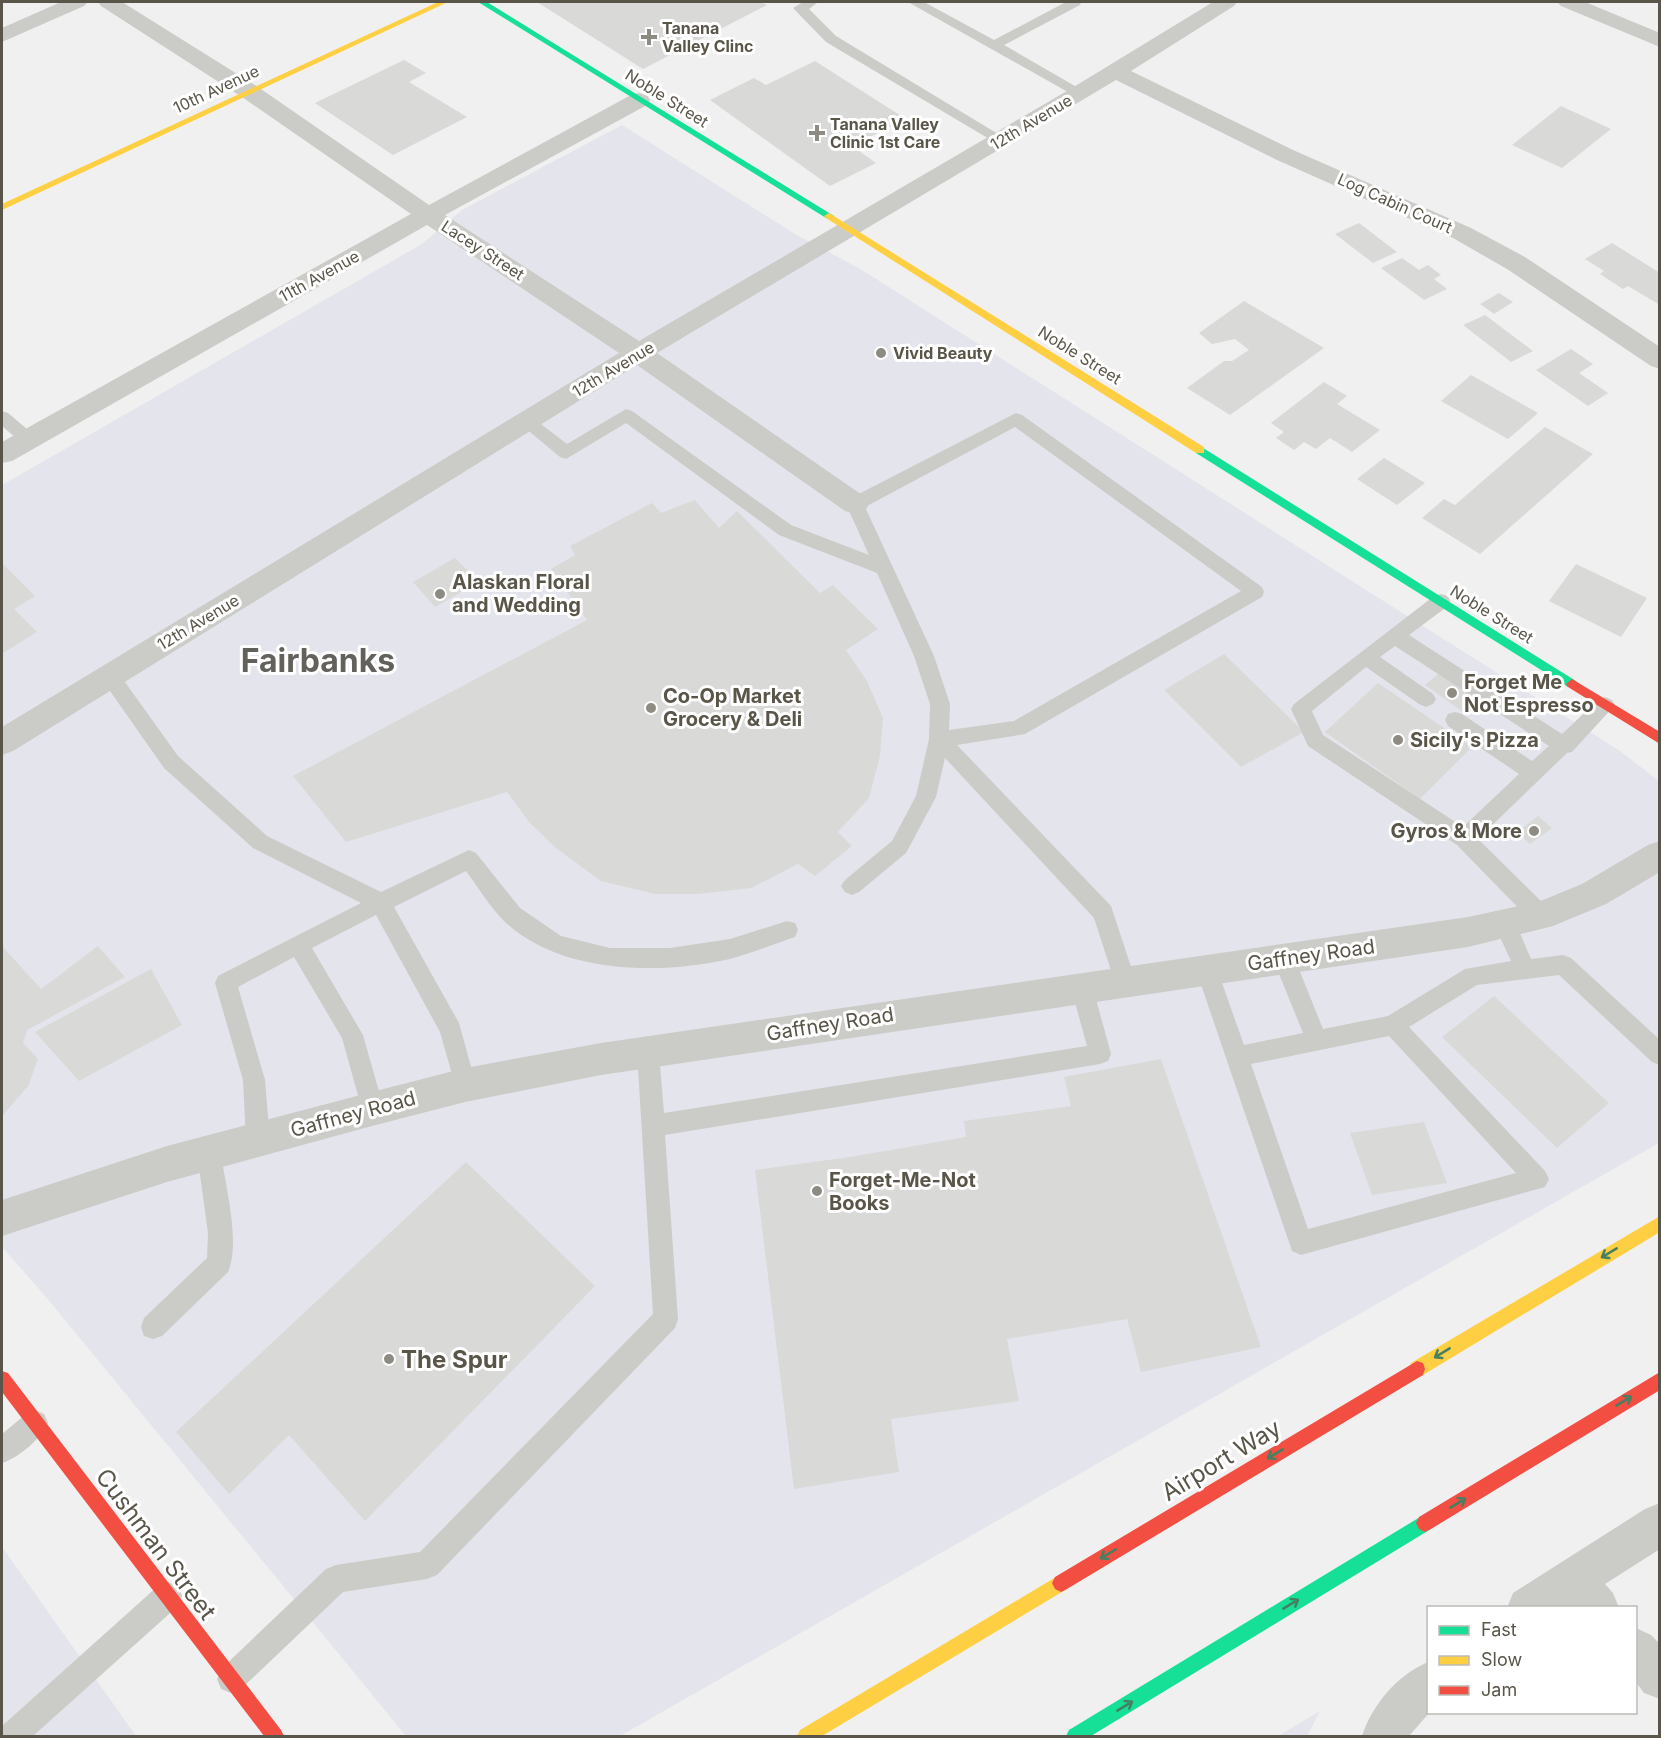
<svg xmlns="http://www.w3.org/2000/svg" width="1661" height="1738" font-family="Inter,sans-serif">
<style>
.commercial{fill:#e4e5ec}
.building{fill:#d9d9d8}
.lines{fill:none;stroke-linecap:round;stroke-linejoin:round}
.lane{fill:#cbcbc8;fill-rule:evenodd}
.street{fill:#cbcbc8;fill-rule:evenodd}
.fast{fill:#16e098;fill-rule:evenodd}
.slow{fill:#ffcf43;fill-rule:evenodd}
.jam{fill:#f24e42;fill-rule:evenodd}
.oneway{stroke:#467f61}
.poi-dot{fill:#8e8b83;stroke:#fff;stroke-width:2}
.labels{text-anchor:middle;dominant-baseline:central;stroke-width:6;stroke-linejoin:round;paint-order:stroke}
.far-poi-label{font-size:16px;font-weight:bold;fill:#5a5549;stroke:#fff;text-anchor:start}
.far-street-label{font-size:16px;fill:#5a5549;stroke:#fff}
.poi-label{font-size:20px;font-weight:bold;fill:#5a5549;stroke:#fff;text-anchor:start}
.street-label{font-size:20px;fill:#5a5549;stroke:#fff}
.near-poi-label{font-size:24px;font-weight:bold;fill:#5a5549;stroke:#fff;text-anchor:start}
.near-street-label{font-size:24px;fill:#5a5549;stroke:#fff}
.town-label{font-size:32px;font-weight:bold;fill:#63615c;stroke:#fff}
</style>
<rect width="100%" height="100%" fill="#f0f0f0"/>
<g class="commercial">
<polygon points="622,125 795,234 862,270 1620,751 1659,781 1659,1143 620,1736 406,1736 47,1298 2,1247 2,485 422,244 462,210"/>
<polygon points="2,1547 136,1736 2,1736"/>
<polygon points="1320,1711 1307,1736 1278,1736"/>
</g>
<g class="building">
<polygon points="537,2 760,2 767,5 643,69"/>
<polygon points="404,60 426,73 409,82 467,117 393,155 315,103"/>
<polygon points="815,61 906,119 852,146 876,163 830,186 710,100 754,78 766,85"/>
<polygon points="1561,106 1611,129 1562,168 1512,145"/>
<polygon points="1359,223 1397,252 1373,263 1335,234"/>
<polygon points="1612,243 1660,273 1660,305 1628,286 1623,289 1600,274 1604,271 1585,259"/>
<polygon points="1402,258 1419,270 1428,265 1441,275 1434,279 1447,289 1424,300 1381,268"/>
<polygon points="1499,293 1513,302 1494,314 1480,304"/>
<polygon points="1244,301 1324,348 1230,415 1187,388 1224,361 1232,361 1249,350 1235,339 1212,344 1199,333"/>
<polygon points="1485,315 1533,351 1511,362 1463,325"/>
<polygon points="1571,349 1593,364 1579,373 1608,393 1588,406 1536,370"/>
<polygon points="1471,375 1538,413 1508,439 1441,401"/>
<polygon points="1324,382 1347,396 1337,404 1380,430 1352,452 1330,438 1316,449 1304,442 1294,450 1276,438 1284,432 1271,423"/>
<polygon points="1545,427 1593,454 1480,554 1422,518 1444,499 1455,505"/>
<polygon points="1384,458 1425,483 1397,505 1357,479"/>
<polygon points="695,500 719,528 737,511 820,593 833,585 878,629 846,650 867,681 883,718 880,756 869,798 838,832 852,846 815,876 798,864 751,888 698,894 655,894 601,881 556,848 529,822 507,792 346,842 293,776 587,620 551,569 575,555 570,546 652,503 661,513"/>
<polygon points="455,558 479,582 435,607 413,582"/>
<polygon points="2,563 35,596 14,609 37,632 3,653"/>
<polygon points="1576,564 1647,598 1621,637 1549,601"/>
<polygon points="1224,654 1304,732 1241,767 1164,690"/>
<polygon points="1441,672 1481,700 1466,714 1425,685"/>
<polygon points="1378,683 1472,747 1420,799 1325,732"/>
<polygon points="1538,816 1552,828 1530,844 1517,832"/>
<polygon points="2,946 41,989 98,946 125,977 27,1030 23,1043 38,1059 28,1086 2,1116"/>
<polygon points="151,969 182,1025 79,1081 35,1032"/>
<polygon points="1494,996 1609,1103 1557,1148 1442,1037"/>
<polygon points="1161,1059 1261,1347 1141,1372 1127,1319 1007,1339 1019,1401 891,1419 899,1472 794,1489 755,1170 850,1157 966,1137 964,1121 1071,1106 1064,1077"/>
<polygon points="1424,1122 1447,1183 1372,1195 1350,1133"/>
<polygon points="466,1162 595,1286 365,1521 289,1435 229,1494 176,1432"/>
</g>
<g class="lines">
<g class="lane">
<polygon points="803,2 818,2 809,9 836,36 1008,140 1001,144 996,143 826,42 793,8"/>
<polygon points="908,2 924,2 994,40 1066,2 1081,2 1080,5 1004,45 1087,93 1085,96 1075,96"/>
<path d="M626,409L632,411L791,525L869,555L846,504L849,499L1016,413L1022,415L1262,587L1264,592L1262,597L1025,734L957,745L1111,906L1136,982L1133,989L1125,992L1117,989L1094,918L945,758L936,797L906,853L859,892L852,895L845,892L841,886L845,880L892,841L916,796L929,739L930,704L914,656L877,573L779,535L626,423L566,459L560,457L518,422L521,418H533L567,444ZM1015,427L1241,591L1014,721L949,730L950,704L934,656L865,507Z"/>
<polygon points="2,411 8,413 34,435 37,439 34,443 22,443 2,426"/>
<path d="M1441,594L1448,596L1450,601L1448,606L1409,635L1562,734L1598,700L1605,697L1612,700L1615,705L1572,752L1567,753L1478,839L1549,909L1552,916L1549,923L1541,925L1533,923L1457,845L1308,746L1291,709L1294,704L1434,596ZM1395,646L1549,746L1532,761L1462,714L1455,712L1448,714L1445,720L1448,726L1519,774L1463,827L1323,735L1312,711L1366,667L1419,704L1426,707L1433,704L1436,699L1433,694L1380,657Z"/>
<path d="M110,668L117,671L178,756L267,836L381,892L469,850L476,853L520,908L561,936L610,948H670L730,939L787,921L795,923L798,930L795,937C774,944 752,953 730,959C659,975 560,974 504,921C490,907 478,887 466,871L394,907L459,1023L476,1085L473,1092L465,1096L457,1092L440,1032L376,915L312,948L363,1035L384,1109L380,1117L372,1120L364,1117L342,1038L294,957L238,987L265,1080L270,1140L266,1148L258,1151L250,1148L246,1140L243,1080L215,983L218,976L361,903L253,848L164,768L103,681L100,676L103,671Z"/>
<path d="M1505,915L1513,917L1531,959L1563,955L1571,958L1660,1040V1065L1652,1062L1559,975L1477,985L1409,1027L1545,1171L1549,1179L1545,1187L1301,1255L1292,1251L1196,970L1199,963L1207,960L1215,963L1244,1045L1303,1033L1273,959L1276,952L1284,949L1292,952L1323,1029L1388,1016L1465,969L1511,961L1494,924L1497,917ZM1389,1036L1516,1173L1308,1229L1251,1064Z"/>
<polygon points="1082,978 1090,981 1093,988 1111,1054 1108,1061 1100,1064 665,1135 678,1319 675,1328 437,1575 427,1579 343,1592 241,1689 231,1693 221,1689 217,1679 221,1669 326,1569 336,1565 420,1552 653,1314 637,1052 640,1045 648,1042 656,1045 659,1052 664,1113 1087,1046 1071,988 1074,981"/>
<path d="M209,1142L217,1145L221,1153C225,1186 241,1241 228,1272L162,1336L153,1339L144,1336L141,1327L144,1318L207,1258L208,1233L197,1153L201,1145Z"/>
<path d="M35,1410L44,1414L48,1423C41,1439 18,1458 2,1463V1434L26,1414Z"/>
<polygon points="168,1582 178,1586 182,1596 178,1606 33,1736 2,1736 2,1726 158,1586"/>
</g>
<g class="street">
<polygon points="61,2 88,2 84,6 2,42 2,28"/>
<polygon points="98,2 122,2 258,87 429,205 631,95 639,93 647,95 650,100 647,105 445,215 639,341 1072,88 1213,2 1237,2 1234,6 1131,71 1293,150 1471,228 1525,257 1660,347 1660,369 1651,366 1507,269 1453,238 1277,160 1116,80 657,353 865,497 869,504 865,511 855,514 845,511 637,365 13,751 2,755 2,727 619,353 427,225 12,461 2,463 2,442 411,214 242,97 101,6"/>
<polygon points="1557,2 1585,2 1660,33 1660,47 1561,6"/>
<polygon points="1660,841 1660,872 1606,904 1553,926 1468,947 601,1075 465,1102 372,1126 167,1182 2,1236 2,1200 167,1146 372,1092 465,1068 601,1043 1468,917 1538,902 1582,884 1648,845"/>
<polygon points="1660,1503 1660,1549 1605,1584 1613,1593 1619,1608 1507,1608 1513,1593 1645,1509"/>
<polygon points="1636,1628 1651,1635 1660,1644 1660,1699 1644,1693 1636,1682"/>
<path d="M1428,1662V1712H1430L1409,1736H1362C1372,1705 1397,1675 1428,1662Z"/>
</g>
<g class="fast">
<polygon points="478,2 487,2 834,216 829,219 826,218"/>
<polygon points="1200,446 1576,681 1578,684 1576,687 1568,687 1196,453 1196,447"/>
<polygon points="1425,1514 1431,1517 1434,1523 1431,1529 1091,1736 1066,1736 1069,1730"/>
</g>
<g class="slow">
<polygon points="438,2 448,2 2,210 2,204"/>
<polygon points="829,213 1204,447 1204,453 1196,453 826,218 824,216"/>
<polygon points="1660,1216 1660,1232 1423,1375 1417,1377 1411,1375 1409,1369 1411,1363"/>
<polygon points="1061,1574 1067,1577 1070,1583 1067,1589 822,1736 797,1736 800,1730"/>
</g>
<g class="jam">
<polygon points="1572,679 1660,732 1660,744 1568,687 1566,684"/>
<polygon points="1417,1361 1423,1363 1425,1369 1423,1375 1067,1589 1061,1592 1055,1589 1052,1583 1055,1577"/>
<polygon points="2,1371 8,1373 281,1730 284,1736 264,1736 2,1392"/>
<polygon points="1660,1372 1660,1390 1431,1529 1425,1532 1419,1529 1416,1523 1419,1517"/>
</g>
</g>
<defs><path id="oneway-shaft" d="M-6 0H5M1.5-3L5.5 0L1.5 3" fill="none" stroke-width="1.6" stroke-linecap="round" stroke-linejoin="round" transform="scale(1.5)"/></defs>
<g class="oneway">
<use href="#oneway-shaft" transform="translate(1609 1253) rotate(149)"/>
<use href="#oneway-shaft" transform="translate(1442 1353) rotate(149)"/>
<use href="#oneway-shaft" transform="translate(1624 1401) rotate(-31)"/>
<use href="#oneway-shaft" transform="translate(1275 1454) rotate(149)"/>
<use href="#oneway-shaft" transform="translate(1458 1503) rotate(-31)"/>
<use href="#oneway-shaft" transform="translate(1108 1554) rotate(149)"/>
<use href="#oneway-shaft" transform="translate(1291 1604) rotate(-31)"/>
<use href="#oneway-shaft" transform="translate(1125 1706) rotate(-31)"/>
</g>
<g class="poi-dot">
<path d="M646 28h6v6h6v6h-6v6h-6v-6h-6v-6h6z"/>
<path d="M814 124h6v6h6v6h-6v6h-6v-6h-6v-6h6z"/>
<circle cx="881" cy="353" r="6"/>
<circle cx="440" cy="594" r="6"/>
<circle cx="1452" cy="693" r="6"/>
<circle cx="651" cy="708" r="6"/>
<circle cx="1398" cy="740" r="6"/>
<circle cx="1534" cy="831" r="6"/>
<circle cx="817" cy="1191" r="6"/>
<circle cx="389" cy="1359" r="6"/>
</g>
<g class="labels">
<g class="far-poi-label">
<text x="662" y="28">Tanana<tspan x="662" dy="18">Valley Clinc</tspan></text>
<text x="830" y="124">Tanana Valley<tspan x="830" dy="18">Clinic 1st Care</tspan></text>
<text x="893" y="353">Vivid Beauty</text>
</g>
<g class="far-street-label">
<text transform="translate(216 89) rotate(-25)">10th Avenue</text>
<text transform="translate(667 98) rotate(32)">Noble Street</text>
<text transform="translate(1031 122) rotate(-31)">12th Avenue</text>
<text transform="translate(1395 203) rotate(24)">Log Cabin Court</text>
<text transform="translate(483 250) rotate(33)">Lacey Street</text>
<text transform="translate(319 276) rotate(-29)">11th Avenue</text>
<text transform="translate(1080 355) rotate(32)">Noble Street</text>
<text transform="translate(613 369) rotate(-31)">12th Avenue</text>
<text transform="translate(1492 614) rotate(32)">Noble Street</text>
<text transform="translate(198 622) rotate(-31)">12th Avenue</text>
</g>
<g class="poi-label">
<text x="452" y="582">Alaskan Floral<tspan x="452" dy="23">and Wedding</tspan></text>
<text x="1464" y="682">Forget Me<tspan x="1464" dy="23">Not Espresso</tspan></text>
<text x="663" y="696">Co-Op Market<tspan x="663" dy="23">Grocery &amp; Deli</tspan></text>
<text x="1410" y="740">Sicily's Pizza</text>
<text x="1522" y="831" text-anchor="end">Gyros &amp; More</text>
<text x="829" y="1180">Forget-Me-Not<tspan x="829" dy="23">Books</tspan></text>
</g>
<g class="street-label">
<text transform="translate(1311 955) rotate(-8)">Gaffney Road</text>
<text transform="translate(830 1024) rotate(-9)">Gaffney Road</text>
<text transform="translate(353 1114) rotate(-15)">Gaffney Road</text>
</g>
<g class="near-poi-label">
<text x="401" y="1359">The Spur</text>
</g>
<g class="near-street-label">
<text transform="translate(1221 1460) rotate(-31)">Airport Way</text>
<text transform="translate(156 1544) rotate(53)">Cushman Street</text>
</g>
<g class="town-label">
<text x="318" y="660">Fairbanks</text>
</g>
</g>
<rect width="1661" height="1738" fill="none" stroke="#5a5549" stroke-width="6"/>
<rect x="1427" y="1606" width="210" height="108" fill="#ffffff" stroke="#bdbbb6" stroke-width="1.5"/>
<rect x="1439" y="1626" width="30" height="9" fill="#16e098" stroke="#bdbbb6" stroke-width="1.5"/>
<text x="1481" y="1636" font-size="18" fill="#5a5549">Fast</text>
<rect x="1439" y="1656" width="30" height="9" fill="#ffcf43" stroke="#bdbbb6" stroke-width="1.5"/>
<text x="1481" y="1666" font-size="18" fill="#5a5549">Slow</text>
<rect x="1439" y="1686" width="30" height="9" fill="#f24e42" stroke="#bdbbb6" stroke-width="1.5"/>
<text x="1481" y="1696" font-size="18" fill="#5a5549">Jam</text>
</svg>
